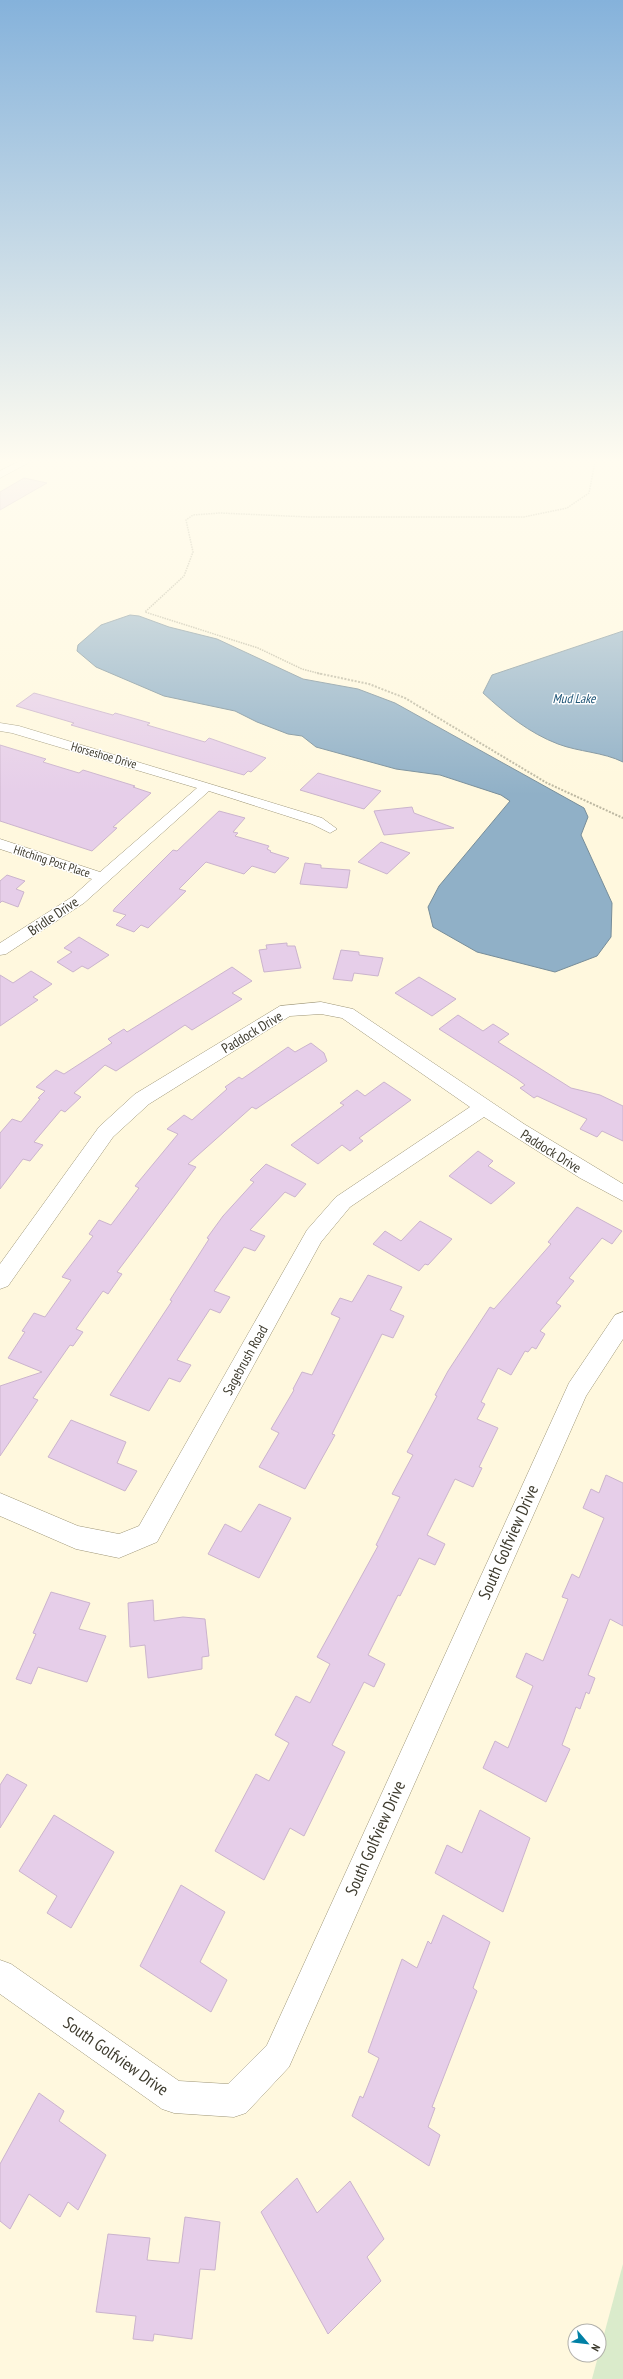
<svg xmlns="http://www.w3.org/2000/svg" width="623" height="2379" font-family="'PT Sans Narrow',sans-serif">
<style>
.green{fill:#daebcb}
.water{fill:#90b0c7;stroke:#778d99}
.building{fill:#e6cee9;stroke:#cbb4cd}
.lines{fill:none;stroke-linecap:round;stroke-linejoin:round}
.minor-casing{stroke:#9e9678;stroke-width:1}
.path-far1{stroke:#bdb8a2;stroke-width:1.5;stroke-dasharray:1.5 1;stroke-linecap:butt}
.path{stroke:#bdb8a2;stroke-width:2;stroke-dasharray:2 1.5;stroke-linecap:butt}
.minor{fill:#fff;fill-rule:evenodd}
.labels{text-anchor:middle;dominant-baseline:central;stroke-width:3;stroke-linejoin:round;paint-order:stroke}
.far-street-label{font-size:12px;fill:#3e3b2e;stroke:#fff}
.far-water-label{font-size:13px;font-style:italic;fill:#205677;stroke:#fff}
.street-label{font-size:14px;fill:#3e3b2e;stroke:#fff}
.near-street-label{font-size:17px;fill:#3e3b2e;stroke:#fff}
</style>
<rect width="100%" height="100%" fill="#fff8de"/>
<polygon class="green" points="623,2264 623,2379 592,2379"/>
<g class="water">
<polygon points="130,615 139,616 169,627 217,639 303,679 358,689 395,703 584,808 588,817 581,835 612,903 611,937 597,956 555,972 477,952 433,927 428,907 439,886 510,801 501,795 440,775 396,769 316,747 302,736 288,734 257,722 235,711 164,696 96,667 77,651 78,645 101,625"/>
<path d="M623,631V762C603,752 579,752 558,744C529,733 506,714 483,693L492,675Z"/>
</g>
<g class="building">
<polygon points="24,478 47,483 0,510 0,492"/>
<polygon points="34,693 113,715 115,713 150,723 147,725 205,742 209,738 266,758 251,772 248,771 244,775 71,725 74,723 16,706"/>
<polygon points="0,745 46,759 43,762 79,773 83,770 135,786 133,787 151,793 113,827 117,828 92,851 0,821"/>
<polygon points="318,773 381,791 364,809 300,790"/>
<polygon points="412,807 414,813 454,828 384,835 374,811"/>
<polygon points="219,811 245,818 233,832 238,833 235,836 269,846 267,849 271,851 270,852 289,858 275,873 252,866 244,874 206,862 179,889 186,891 148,928 141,925 134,932 116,925 126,915 113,911 115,908 173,850 177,851"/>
<polygon points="381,842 410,853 387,874 358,862"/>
<polygon points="305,863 321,865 321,868 350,870 347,888 300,884"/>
<polygon points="7,875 25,881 16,889 24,892 18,907 2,901 0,903 0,881"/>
<polygon points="79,937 109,955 88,969 82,966 73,972 57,962 72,952 64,948"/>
<polygon points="287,943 287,946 295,946 301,968 264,972 259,950 267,949 266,945"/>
<polygon points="341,950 359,952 359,955 383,958 378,976 354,973 352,981 333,979"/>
<polygon points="232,967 252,981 232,993 242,999 192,1030 185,1025 116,1071 105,1065 74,1093 81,1097 65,1112 61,1110 34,1142 43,1145 30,1161 23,1159 0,1189 0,1133 12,1119 21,1122 40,1099 38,1098 45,1091 36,1087 56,1070 64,1074 112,1043 108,1039 124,1029 127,1032"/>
<polygon points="31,971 52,984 33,997 38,1000 0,1026 0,975 13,983"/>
<polygon points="419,977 456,999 432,1016 395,993"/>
<polygon points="458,1015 483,1031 493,1024 509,1034 498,1042 571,1088 600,1095 623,1106 623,1141 602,1131 597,1137 580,1129 587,1119 537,1096 534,1098 520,1088 525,1085 517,1079 439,1029"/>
<polygon points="311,1043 324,1053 327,1061 256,1109 252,1107 188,1164 196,1167 117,1272 122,1274 108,1294 103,1291 76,1329 83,1332 73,1346 70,1345 33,1398 38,1400 0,1456 0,1386 42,1372 8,1358 25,1332 22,1331 34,1313 45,1317 71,1280 62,1277 93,1236 89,1234 99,1220 111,1225 139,1188 135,1186 178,1134 167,1129 184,1115 192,1120 227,1089 225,1087 239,1077 242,1079 288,1047 295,1052"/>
<polygon points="384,1082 411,1100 359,1138 363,1141 350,1151 342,1145 318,1164 291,1145 344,1105 340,1103 357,1090 365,1096"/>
<polygon points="478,1151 493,1161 488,1166 515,1183 491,1204 449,1176"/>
<polygon points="266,1164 306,1184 295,1197 285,1192 250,1230 265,1236 255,1251 244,1247 214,1291 230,1297 220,1313 210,1309 177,1360 191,1365 180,1382 169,1378 149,1411 110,1395 172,1301 170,1300 209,1239 207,1238 223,1216 254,1182 250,1180"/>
<polygon points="577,1207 622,1231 612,1244 602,1238 569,1278 574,1281 556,1303 561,1306 540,1331 545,1334 536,1349 532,1347 528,1352 525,1351 511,1375 498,1368 481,1402 485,1404 477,1419 498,1428 479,1467 482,1468 473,1487 455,1479 427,1535 445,1544 435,1565 419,1558 400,1596 398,1595 368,1655 385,1664 374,1687 364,1682 332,1745 345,1752 304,1836 290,1828 264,1880 215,1851 256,1774 269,1781 289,1743 275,1735 296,1696 310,1703 330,1664 317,1657 378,1546 376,1545 400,1497 392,1494 413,1455 407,1452 437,1396 435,1395 448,1371 490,1307 494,1309 551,1244 548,1242"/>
<polygon points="420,1221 452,1239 428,1265 425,1264 419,1271 373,1244 385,1231 401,1241"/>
<polygon points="368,1275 402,1287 390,1310 404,1316 393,1338 382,1334 332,1434 335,1435 305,1489 259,1467 279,1433 271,1429 294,1390 293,1389 302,1372 312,1375 340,1318 331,1314 340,1298 352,1302"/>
<polygon points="71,1420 126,1442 117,1463 137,1471 125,1491 48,1457"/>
<polygon points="606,1475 623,1483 623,1626 610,1619 588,1675 595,1678 589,1694 586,1692 580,1709 576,1707 562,1745 570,1749 546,1802 483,1768 495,1741 508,1748 533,1686 516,1677 526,1653 543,1661 568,1599 562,1597 572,1574 579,1578 604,1518 583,1508 591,1489 599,1493"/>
<polygon points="259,1504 291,1518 259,1578 208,1554 225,1524 241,1532"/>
<polygon points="51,1592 90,1603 79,1629 106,1636 87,1682 38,1667 31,1684 16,1679 36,1634 33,1633"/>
<polygon points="153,1600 154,1621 183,1617 205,1619 209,1656 202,1657 202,1669 148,1678 145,1645 130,1647 128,1603"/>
<polygon points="7,1774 27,1785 0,1828 0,1785"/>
<polygon points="480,1810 530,1838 503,1912 435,1873 447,1845 462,1853"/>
<polygon points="54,1815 114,1852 71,1928 47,1913 57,1896 19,1871"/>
<polygon points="181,1885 225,1912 200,1962 227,1980 211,2012 140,1966"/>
<polygon points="443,1915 490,1942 473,1988 477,1991 432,2107 435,2108 428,2127 440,2135 429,2166 352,2116 360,2096 363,2098 379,2058 368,2052 402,1959 417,1968 428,1941 431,1944"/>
<polygon points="39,2093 64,2111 59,2121 106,2155 78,2210 68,2202 60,2217 29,2194 10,2229 0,2221 0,2164"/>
<polygon points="297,2178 317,2213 350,2181 384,2239 367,2257 381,2281 328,2334 261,2212"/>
<polygon points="185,2217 220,2222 215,2270 200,2269 192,2339 154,2334 153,2341 133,2339 136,2316 96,2312 108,2234 150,2238 147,2260 179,2263"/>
</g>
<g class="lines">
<defs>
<g id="minor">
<polygon points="18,462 30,462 0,478 0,471"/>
<polygon points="0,723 19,726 322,818 337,829 330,833 312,824 209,791 84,903 6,954 0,955 0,943 72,897 92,879 0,849 0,839 100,872 197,788 12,733 0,731"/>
<polygon points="321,1002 353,1009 524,1124 623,1184 623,1201 580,1178 484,1117 350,1207 321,1242 157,1542 119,1558 76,1549 0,1516 0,1493 78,1526 119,1534 139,1526 307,1230 336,1197 470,1107 342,1018 321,1014 290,1016 149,1104 113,1137 8,1286 0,1289 0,1264 99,1127 135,1094 280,1006"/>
<polygon points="623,1312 623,1339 586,1396 289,2067 246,2113 234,2117 174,2113 162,2109 0,1994 0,1960 11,1964 179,2081 228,2084 267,2045 569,1383 615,1315"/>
</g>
</defs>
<use href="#minor" class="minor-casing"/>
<polyline class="path-far1" points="321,674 302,669 258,648 145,612 184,576 193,552 186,520 193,515 220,513 309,517 524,517 567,508 589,493 595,462"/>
<polyline class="path" points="317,673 369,684 405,698 547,783 623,818"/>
<use href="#minor" class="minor"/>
</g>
<linearGradient id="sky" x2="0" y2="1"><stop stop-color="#85b2db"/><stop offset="0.58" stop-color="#fffcf0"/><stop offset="1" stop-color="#fffcf0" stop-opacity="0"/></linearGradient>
<rect width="623" height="795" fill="url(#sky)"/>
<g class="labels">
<g class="far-street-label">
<text transform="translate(104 755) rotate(16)">Horseshoe Drive</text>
<text transform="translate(52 861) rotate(18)">Hitching Post Place</text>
</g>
<g class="far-water-label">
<text x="574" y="698">Mud Lake</text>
</g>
<g class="street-label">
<text transform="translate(53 916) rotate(-34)">Bridle Drive</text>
<text transform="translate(252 1032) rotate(-31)">Paddock Drive</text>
<text transform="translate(551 1151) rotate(32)">Paddock Drive</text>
<text transform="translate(245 1360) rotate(-61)">Sagebrush Road</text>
</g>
<g class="near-street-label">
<text transform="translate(508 1542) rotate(-66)">South Golfview Drive</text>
<text transform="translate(375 1838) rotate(-66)">South Golfview Drive</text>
<text transform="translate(116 2056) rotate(35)">South Golfview Drive</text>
</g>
</g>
<g transform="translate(587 2343) rotate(118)"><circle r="19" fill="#ffffff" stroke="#b2b1ab"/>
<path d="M0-3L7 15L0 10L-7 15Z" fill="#0080a5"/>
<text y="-6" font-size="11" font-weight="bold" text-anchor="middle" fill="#3e3b2e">N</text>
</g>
</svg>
